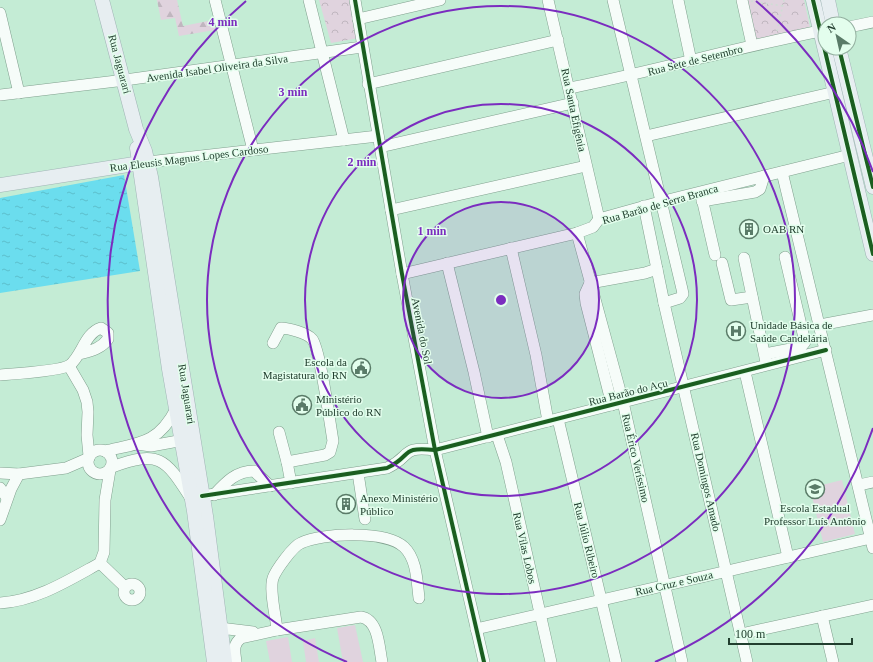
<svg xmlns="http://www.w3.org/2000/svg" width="873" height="662" font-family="Georgia,serif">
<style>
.forest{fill:url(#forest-firs)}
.park{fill:url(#park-crowns)}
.pitch{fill:#e0d3de}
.water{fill:url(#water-ripples)}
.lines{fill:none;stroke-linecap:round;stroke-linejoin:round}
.minor-casing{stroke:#80a08e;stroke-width:12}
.major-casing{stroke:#a0b4b5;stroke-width:15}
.path{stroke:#cfddd5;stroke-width:1.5;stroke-dasharray:2 3;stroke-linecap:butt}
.minor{stroke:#f6fcf9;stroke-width:11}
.major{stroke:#e7eef1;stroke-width:14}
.cycleway-casing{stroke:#e3feed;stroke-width:6}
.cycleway{stroke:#1b5e20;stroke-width:4}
.ring{fill:none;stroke:#7b2cbf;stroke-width:2}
.labels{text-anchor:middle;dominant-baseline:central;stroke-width:3;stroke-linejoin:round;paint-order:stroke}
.street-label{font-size:11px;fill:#213e2e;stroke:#e3feed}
.poi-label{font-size:11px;fill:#213e2e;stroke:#e3feed;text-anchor:start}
.centre{fill:#7b2cbf;stroke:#e3feed;stroke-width:2}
.ring-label{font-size:12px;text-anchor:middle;font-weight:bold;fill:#7b2cbf;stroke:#e3feed;stroke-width:3;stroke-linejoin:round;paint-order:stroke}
</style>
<defs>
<pattern id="forest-firs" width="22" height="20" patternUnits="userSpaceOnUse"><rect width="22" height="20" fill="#e0d3de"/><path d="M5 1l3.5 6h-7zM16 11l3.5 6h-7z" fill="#c0b6bf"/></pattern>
<pattern id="park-crowns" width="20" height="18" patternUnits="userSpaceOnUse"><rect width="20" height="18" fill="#e0d3de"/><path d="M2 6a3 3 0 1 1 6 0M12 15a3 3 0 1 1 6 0" fill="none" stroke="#c0b6bf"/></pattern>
<pattern id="water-ripples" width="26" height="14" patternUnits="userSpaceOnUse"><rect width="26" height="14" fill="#6bddee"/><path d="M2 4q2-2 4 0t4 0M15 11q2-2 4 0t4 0" fill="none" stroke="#5cbfcc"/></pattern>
</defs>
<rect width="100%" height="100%" fill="#c4ecd5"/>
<polygon class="forest" points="157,0 177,0 183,26 213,20 215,30 179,36 175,18 161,20"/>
<g class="park">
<polygon points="319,0 353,0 359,38 331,43"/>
<polygon points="748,0 804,0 810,27 756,39"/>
</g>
<g class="pitch">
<polygon points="842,480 855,534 823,542 810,488"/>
<polygon points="355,625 363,662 343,662 337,628"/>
<polygon points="288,637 292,662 270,662 266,641"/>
<polygon points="315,638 319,662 306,662 303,641"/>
</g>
<polygon class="water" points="124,175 140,271 0,293 0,198"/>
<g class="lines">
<defs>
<g id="minor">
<polyline points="215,0 253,150"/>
<polyline points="309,0 344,140"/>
<polyline points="355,0 402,274 435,450 484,662"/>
<polyline points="548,0 599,219"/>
<polyline points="613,0 682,289 683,294 680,298 664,303"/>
<polyline points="678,0 691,61"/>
<polyline points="742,0 752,45"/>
<polyline points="0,13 19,93"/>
<polyline points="358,19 440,0"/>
<polyline points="849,27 873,22"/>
<polyline points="368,84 558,40"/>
<path d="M570,88C654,71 736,48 820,31"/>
<polyline points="0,95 125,80 362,47"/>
<polyline points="646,136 835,92"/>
<polyline points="380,147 573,103"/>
<polyline points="148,162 378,136"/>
<polyline points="782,172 873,548"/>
<polyline points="701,194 715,255"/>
<polyline points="702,201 755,192 760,189 764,176"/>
<polyline points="644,206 664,303 747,662"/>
<polyline points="391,210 586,166"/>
<polyline points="577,233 623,402 682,662"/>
<polyline points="511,248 536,355 548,421"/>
<polyline points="744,258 766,362"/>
<polyline points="447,263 474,372 488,437"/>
<polyline points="722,263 731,300 752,297"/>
<polyline points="402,274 577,233 593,227 599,219 660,202 850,155"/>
<polyline points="590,283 585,294 586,303 612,405"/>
<polyline points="590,283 645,273 657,269"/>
<polyline points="820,325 873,315"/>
<path d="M273,343L281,328C288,328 307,333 312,339C320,348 330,424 333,441L330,452L325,455L287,462L291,483"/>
<polyline points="765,354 801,347 805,342 785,257"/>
<polyline points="69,366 83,390 87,402 88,412 87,435 89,456"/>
<polyline points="745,372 788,557"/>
<path d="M0,375C12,374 62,371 70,365C82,355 85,333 101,328L108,333V339C101,349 90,351 79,354"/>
<polyline points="558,419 616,662"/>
<polyline points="279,432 287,462"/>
<polyline points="497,435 506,462 551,662"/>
<polyline points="137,444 151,446 189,439"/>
<circle cx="100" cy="462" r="12"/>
<path d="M105,451C139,443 158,444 176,409"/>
<path d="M112,467C159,450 165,458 190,497"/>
<polyline points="0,473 19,474 66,468 89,458"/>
<polyline points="358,473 365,519"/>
<polyline points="859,485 873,482"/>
<polyline points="0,488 7,498"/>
<path d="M214,495C226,482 236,471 254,471L270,486"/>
<path d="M202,496L387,468C413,456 399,446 435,450L826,350"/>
<polyline points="0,520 11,489 19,474"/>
<polyline points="100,563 125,587"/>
<circle cx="132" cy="592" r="8"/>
<path d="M0,603C36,601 69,580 100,563L104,552L105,500L110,470"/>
<polyline points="822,616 833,662"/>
<polyline points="220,628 253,632"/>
<polyline points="476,629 871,538"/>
<path d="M277,630C276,617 269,590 273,578C276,570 293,546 301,543C322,533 386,530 404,547C417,559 417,582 419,598"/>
<polyline points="741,634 873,605"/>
<path d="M236,662C235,652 232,645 241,638L277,630L361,617C379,620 379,648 382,662"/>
</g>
<g id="major">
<polyline points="102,0 136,129 145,151 151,177 206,516 225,662"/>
<polyline points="813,0 873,254"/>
<polyline points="828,0 833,24"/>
<polyline points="839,48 873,187"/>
<polyline points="137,148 169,369 194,511 214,662"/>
<polyline points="0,185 147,162"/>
</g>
</defs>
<use href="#minor" class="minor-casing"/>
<use href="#major" class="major-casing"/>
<g class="path">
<polyline points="751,1 783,6"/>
<polyline points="777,31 784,0"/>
</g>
<use href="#minor" class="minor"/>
<use href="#major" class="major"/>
<defs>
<g id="cycleway">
<polyline points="355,0 402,274 435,450 484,662"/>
<polyline points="813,0 873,254"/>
<polyline points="839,48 873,187"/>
<path d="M202,496L387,468C413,456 399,446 435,450L826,350"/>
</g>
</defs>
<use href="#cycleway" class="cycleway-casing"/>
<use href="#cycleway" class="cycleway"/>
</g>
<circle cx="501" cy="300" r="98" fill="#7b2cbf" fill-opacity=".12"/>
<g class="ring">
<circle cx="501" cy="300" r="98"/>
<circle cx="501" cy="300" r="196"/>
<circle cx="501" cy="300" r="294"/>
<path d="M873 428A393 393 0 0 1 655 662M347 662A393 393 0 0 1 246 1M756 1A393 393 0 0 1 873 172"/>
</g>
<defs>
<symbol id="building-ring" viewBox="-11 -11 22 22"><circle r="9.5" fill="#e3feed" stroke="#5a7b68" stroke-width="1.5"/><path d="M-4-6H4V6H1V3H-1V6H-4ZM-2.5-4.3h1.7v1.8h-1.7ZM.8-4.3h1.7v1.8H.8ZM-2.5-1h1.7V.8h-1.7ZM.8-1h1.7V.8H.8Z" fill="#5a7b68"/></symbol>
<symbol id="hospital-ring" viewBox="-11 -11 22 22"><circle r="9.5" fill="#e3feed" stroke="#5a7b68" stroke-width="1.5"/><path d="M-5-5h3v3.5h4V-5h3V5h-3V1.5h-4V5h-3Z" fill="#5a7b68"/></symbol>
<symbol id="civic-ring" viewBox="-11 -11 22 22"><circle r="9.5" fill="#e3feed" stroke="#5a7b68" stroke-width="1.5"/><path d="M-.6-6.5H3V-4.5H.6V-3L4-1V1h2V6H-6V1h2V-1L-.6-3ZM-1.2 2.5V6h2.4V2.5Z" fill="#5a7b68"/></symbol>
<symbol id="school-ring" viewBox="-11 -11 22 22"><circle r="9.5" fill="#e3feed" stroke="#5a7b68" stroke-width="1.5"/><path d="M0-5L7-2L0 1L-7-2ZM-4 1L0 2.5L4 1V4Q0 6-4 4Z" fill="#5a7b68"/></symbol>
</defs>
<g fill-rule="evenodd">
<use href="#building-ring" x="738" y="218" width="22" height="22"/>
<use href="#hospital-ring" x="725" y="320" width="22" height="22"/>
<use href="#civic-ring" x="350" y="357" width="22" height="22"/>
<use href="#civic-ring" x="291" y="394" width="22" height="22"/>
<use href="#school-ring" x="804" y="478" width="22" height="22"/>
<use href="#building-ring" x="335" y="493" width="22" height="22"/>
</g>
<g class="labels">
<g class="street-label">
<text transform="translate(695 60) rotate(-14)">Rua Sete de Setembro</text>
<text transform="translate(120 64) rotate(75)">Rua Jaguarari</text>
<text transform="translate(217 68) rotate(-8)">Avenida Isabel Oliveira da Silva</text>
<text transform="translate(574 110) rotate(78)">Rua Santa Efigênia</text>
<text transform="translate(189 158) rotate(-7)">Rua Eleusis Magnus Lopes Cardoso</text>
<text transform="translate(660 204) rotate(-16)">Rua Barão de Serra Branca</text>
<text transform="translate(422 331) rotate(79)">Avenida do Sol</text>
<text transform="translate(628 392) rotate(-14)">Rua Barão do Açu</text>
<text transform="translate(187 394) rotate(81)">Rua Jaguarari</text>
<text transform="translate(636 458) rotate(77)">Rua Érico Veríssimo</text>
<text transform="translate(706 482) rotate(77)">Rua Domingos Amado</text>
<text transform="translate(587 540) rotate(76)">Rua Júlio Ribeiro</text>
<text transform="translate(525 548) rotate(77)">Rua Vilas Lobos</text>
<text transform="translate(674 583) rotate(-13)">Rua Cruz e Souza</text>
</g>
<g class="poi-label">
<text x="763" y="229">OAB RN</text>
<text x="750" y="325">Unidade Básica de<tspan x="750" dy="13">Saúde Candelária</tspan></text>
<text x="347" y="362" text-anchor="end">Escola da<tspan x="347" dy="13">Magistatura do RN</tspan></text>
<text x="316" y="399">Ministério<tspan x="316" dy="13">Público do RN</tspan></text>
<text x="360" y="498">Anexo Ministério<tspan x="360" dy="13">Público</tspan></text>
<text x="815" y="508" text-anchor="middle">Escola Estadual<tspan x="815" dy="13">Professor Luís Antônio</tspan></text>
</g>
</g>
<circle cx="501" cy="300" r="6" class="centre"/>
<g class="ring-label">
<text x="223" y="26">4 min</text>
<text x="293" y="96">3 min</text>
<text x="362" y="166">2 min</text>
<text x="432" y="235">1 min</text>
</g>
<g transform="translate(837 36) rotate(326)"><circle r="19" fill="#e3feed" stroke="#95b1a1"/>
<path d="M0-3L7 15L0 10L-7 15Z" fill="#5a7b68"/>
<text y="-6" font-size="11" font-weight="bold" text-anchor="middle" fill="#213e2e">N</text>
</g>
<path d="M729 638v6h123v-6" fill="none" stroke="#213e2e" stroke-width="2"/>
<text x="735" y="638" font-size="12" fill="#213e2e" stroke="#e3feed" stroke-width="3" paint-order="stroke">100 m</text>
</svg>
